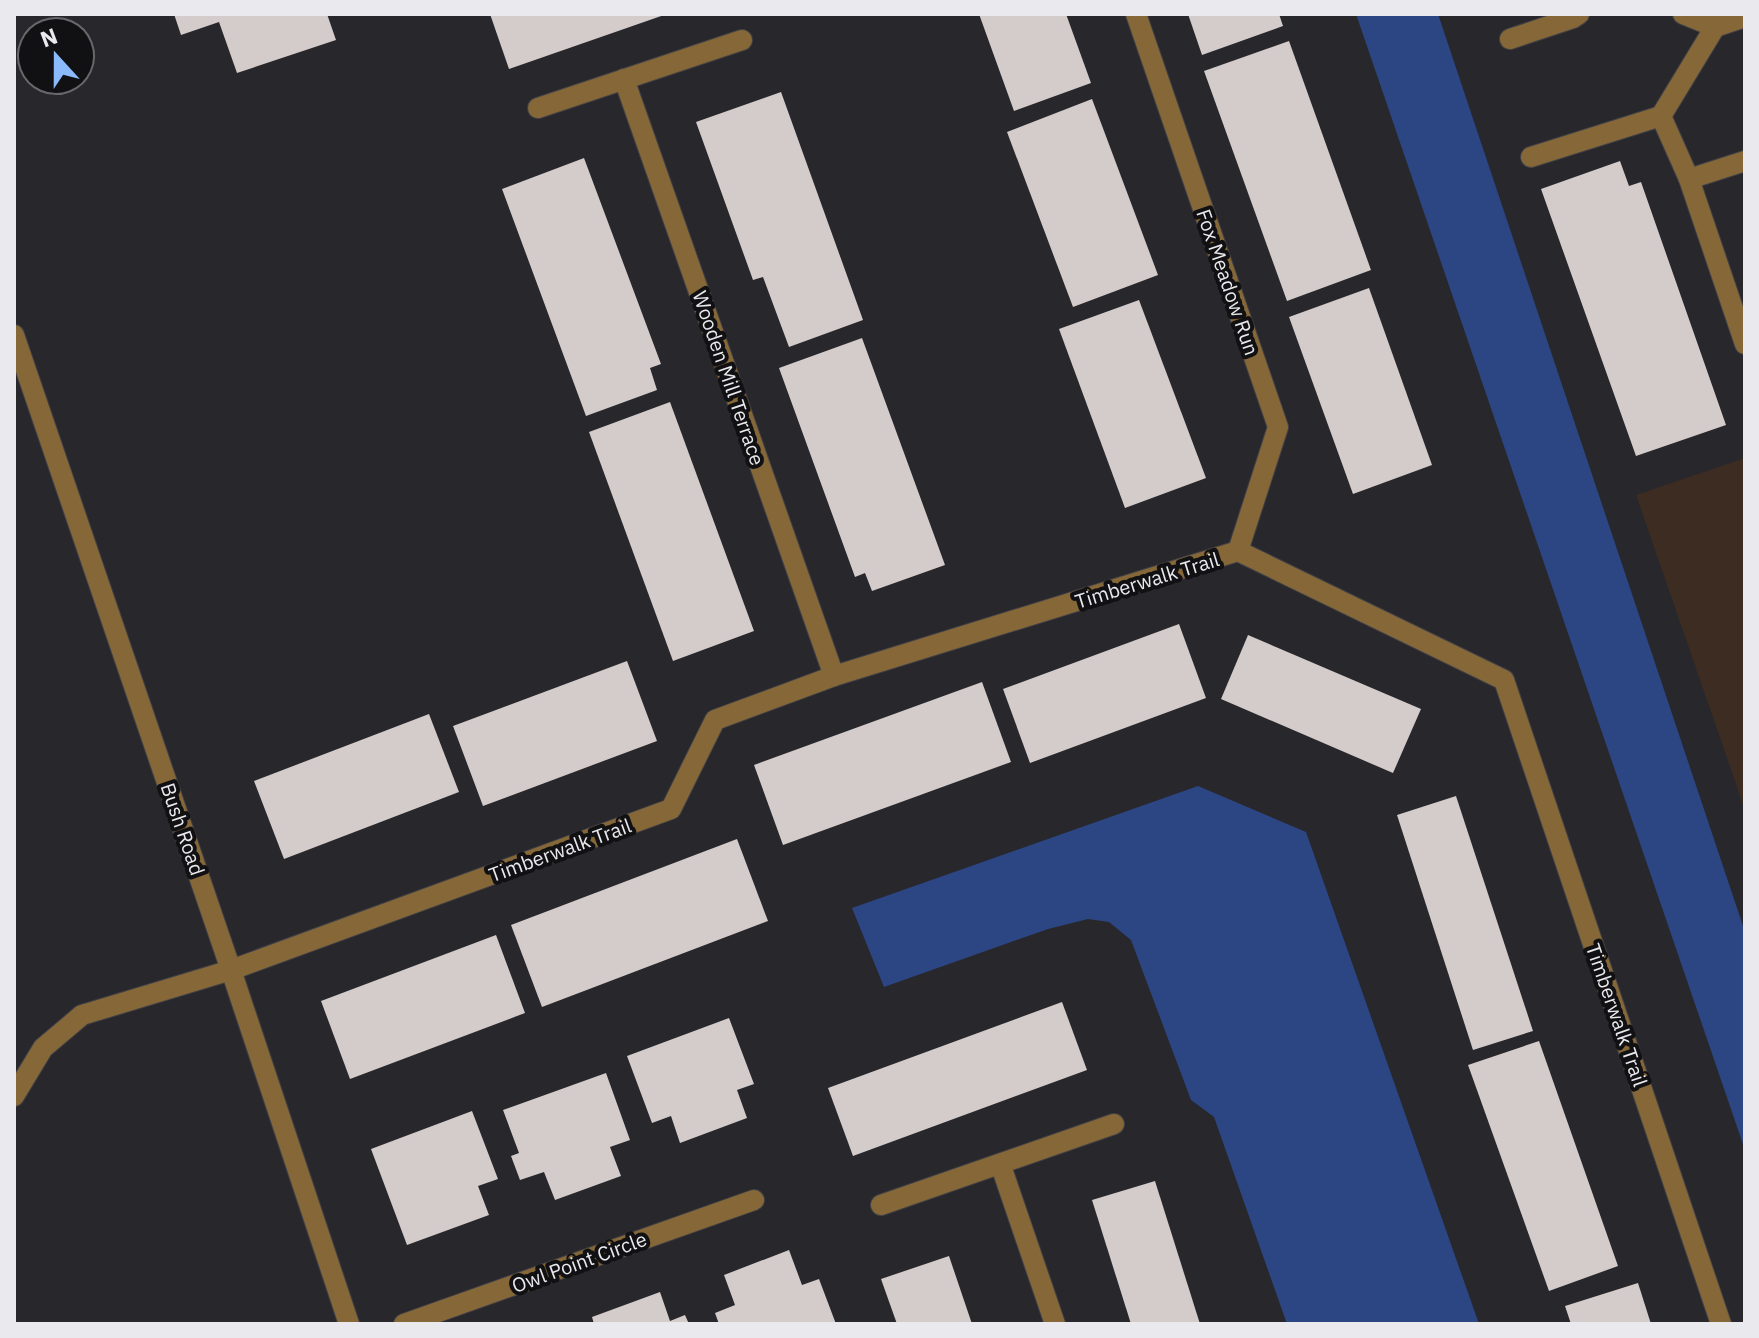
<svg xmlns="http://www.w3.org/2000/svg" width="1759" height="1338" font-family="'IBM Plex Sans',sans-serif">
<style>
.education{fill:#3c2c21}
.water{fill:#2c4684}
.building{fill:#d4cccb}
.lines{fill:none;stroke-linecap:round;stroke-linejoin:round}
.minor-casing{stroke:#434247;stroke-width:22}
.minor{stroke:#866838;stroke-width:20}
.labels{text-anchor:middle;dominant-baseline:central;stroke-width:8;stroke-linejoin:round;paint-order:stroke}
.street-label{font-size:20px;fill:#eae9ed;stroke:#111113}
</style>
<rect width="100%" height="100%" fill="#28272c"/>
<polygon class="education" points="1745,458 1745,810 1636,495"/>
<g class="water">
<polygon points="1356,14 1438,14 1745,932 1745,1150"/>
<polygon points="1198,786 1306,832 1479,1324 1287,1324 1214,1117 1191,1100 1131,940 1109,922 1088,919 1048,929 884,987 852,908"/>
</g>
<g class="building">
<polygon points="174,14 327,14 336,40 237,73 219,22 181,35"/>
<polygon points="490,14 667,14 509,69"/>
<polygon points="979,14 1066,14 1091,83 1014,111"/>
<polygon points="1188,14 1279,14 1283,26 1202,55"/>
<polygon points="1289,41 1371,270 1287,301 1204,71"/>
<polygon points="781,92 863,320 789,347 763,277 753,280 696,122"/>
<polygon points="1092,99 1158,275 1073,307 1007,132"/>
<polygon points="584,158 661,364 650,368 657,390 586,416 502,189"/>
<polygon points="1620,161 1629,186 1641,182 1726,425 1636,456 1541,189"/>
<polygon points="1369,288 1432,465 1353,494 1289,317"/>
<polygon points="1139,300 1206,478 1125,508 1059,329"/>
<polygon points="862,338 945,565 872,591 865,573 855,577 779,368"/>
<polygon points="670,402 754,631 673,661 589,432"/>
<polygon points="1179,624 1206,698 1030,763 1003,689"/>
<polygon points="1248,635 1421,709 1393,773 1221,699"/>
<polygon points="627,661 657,741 483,806 453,726"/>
<polygon points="982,682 1011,762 783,845 754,765"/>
<polygon points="429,714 459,792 284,859 254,781"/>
<polygon points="1456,796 1533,1031 1473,1050 1397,815"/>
<polygon points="737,839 768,921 542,1007 511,925"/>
<polygon points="496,935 525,1013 350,1079 321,1001"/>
<polygon points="1062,1002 1087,1070 853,1156 828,1088"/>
<polygon points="729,1018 754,1084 737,1090 747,1118 680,1143 671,1116 652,1123 627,1056"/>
<polygon points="1539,1041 1618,1266 1549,1291 1468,1065"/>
<polygon points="606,1073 630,1140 610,1147 621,1176 555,1200 544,1172 520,1180 511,1156 519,1153 503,1110"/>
<polygon points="472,1111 498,1179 478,1186 489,1215 407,1245 371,1149"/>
<polygon points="1155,1181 1200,1324 1131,1324 1092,1200"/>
<polygon points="789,1250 802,1285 819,1279 836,1324 719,1324 715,1313 735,1305 724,1275"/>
<polygon points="949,1256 972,1324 897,1324 881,1279"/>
<polygon points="1638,1283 1651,1324 1571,1324 1565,1306"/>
<polygon points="660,1292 670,1321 685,1315 689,1324 594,1324 592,1317"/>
</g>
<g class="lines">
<defs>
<g id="minor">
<polyline points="1136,14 1278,427 1238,551"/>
<polyline points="1683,14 1715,27"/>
<polyline points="1715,27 1745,17"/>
<polyline points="1510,39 1573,18 1579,14"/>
<polyline points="624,79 834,676"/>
<polyline points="538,108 742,40"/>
<polyline points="1661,116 1715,27"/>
<polyline points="1531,157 1661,116 1689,179"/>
<polyline points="1745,161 1689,179 1745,344"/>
<polyline points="14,335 231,970 349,1324"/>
<polyline points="14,1096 43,1048 82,1015 231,970 671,809 715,720 834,676 1238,551 1504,680 1721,1324"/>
<polyline points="1001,1166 1055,1324"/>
<polyline points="881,1205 1114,1124"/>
<polyline points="404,1324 754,1200"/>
</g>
</defs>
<use href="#minor" class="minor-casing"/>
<use href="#minor" class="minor"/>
</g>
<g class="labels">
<g class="street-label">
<text transform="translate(1228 282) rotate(71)">Fox Meadow Run</text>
<text transform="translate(729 378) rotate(71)">Wooden Mill Terrace</text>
<text transform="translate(1147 580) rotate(-17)">Timberwalk Trail</text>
<text transform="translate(183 829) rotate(71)">Bush Road</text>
<text transform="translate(560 850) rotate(-20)">Timberwalk Trail</text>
<text transform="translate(1617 1015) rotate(71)">Timberwalk Trail</text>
<text transform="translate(579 1262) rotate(-20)">Owl Point Circle</text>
</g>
</g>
<rect width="1759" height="1338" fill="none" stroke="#eae9ed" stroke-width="32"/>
<g transform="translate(56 56) rotate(339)"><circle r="38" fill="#111113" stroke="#68676a" stroke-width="2"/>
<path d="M0-6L14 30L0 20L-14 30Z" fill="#8abafc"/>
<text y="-12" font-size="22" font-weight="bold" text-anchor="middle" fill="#eae9ed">N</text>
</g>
</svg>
